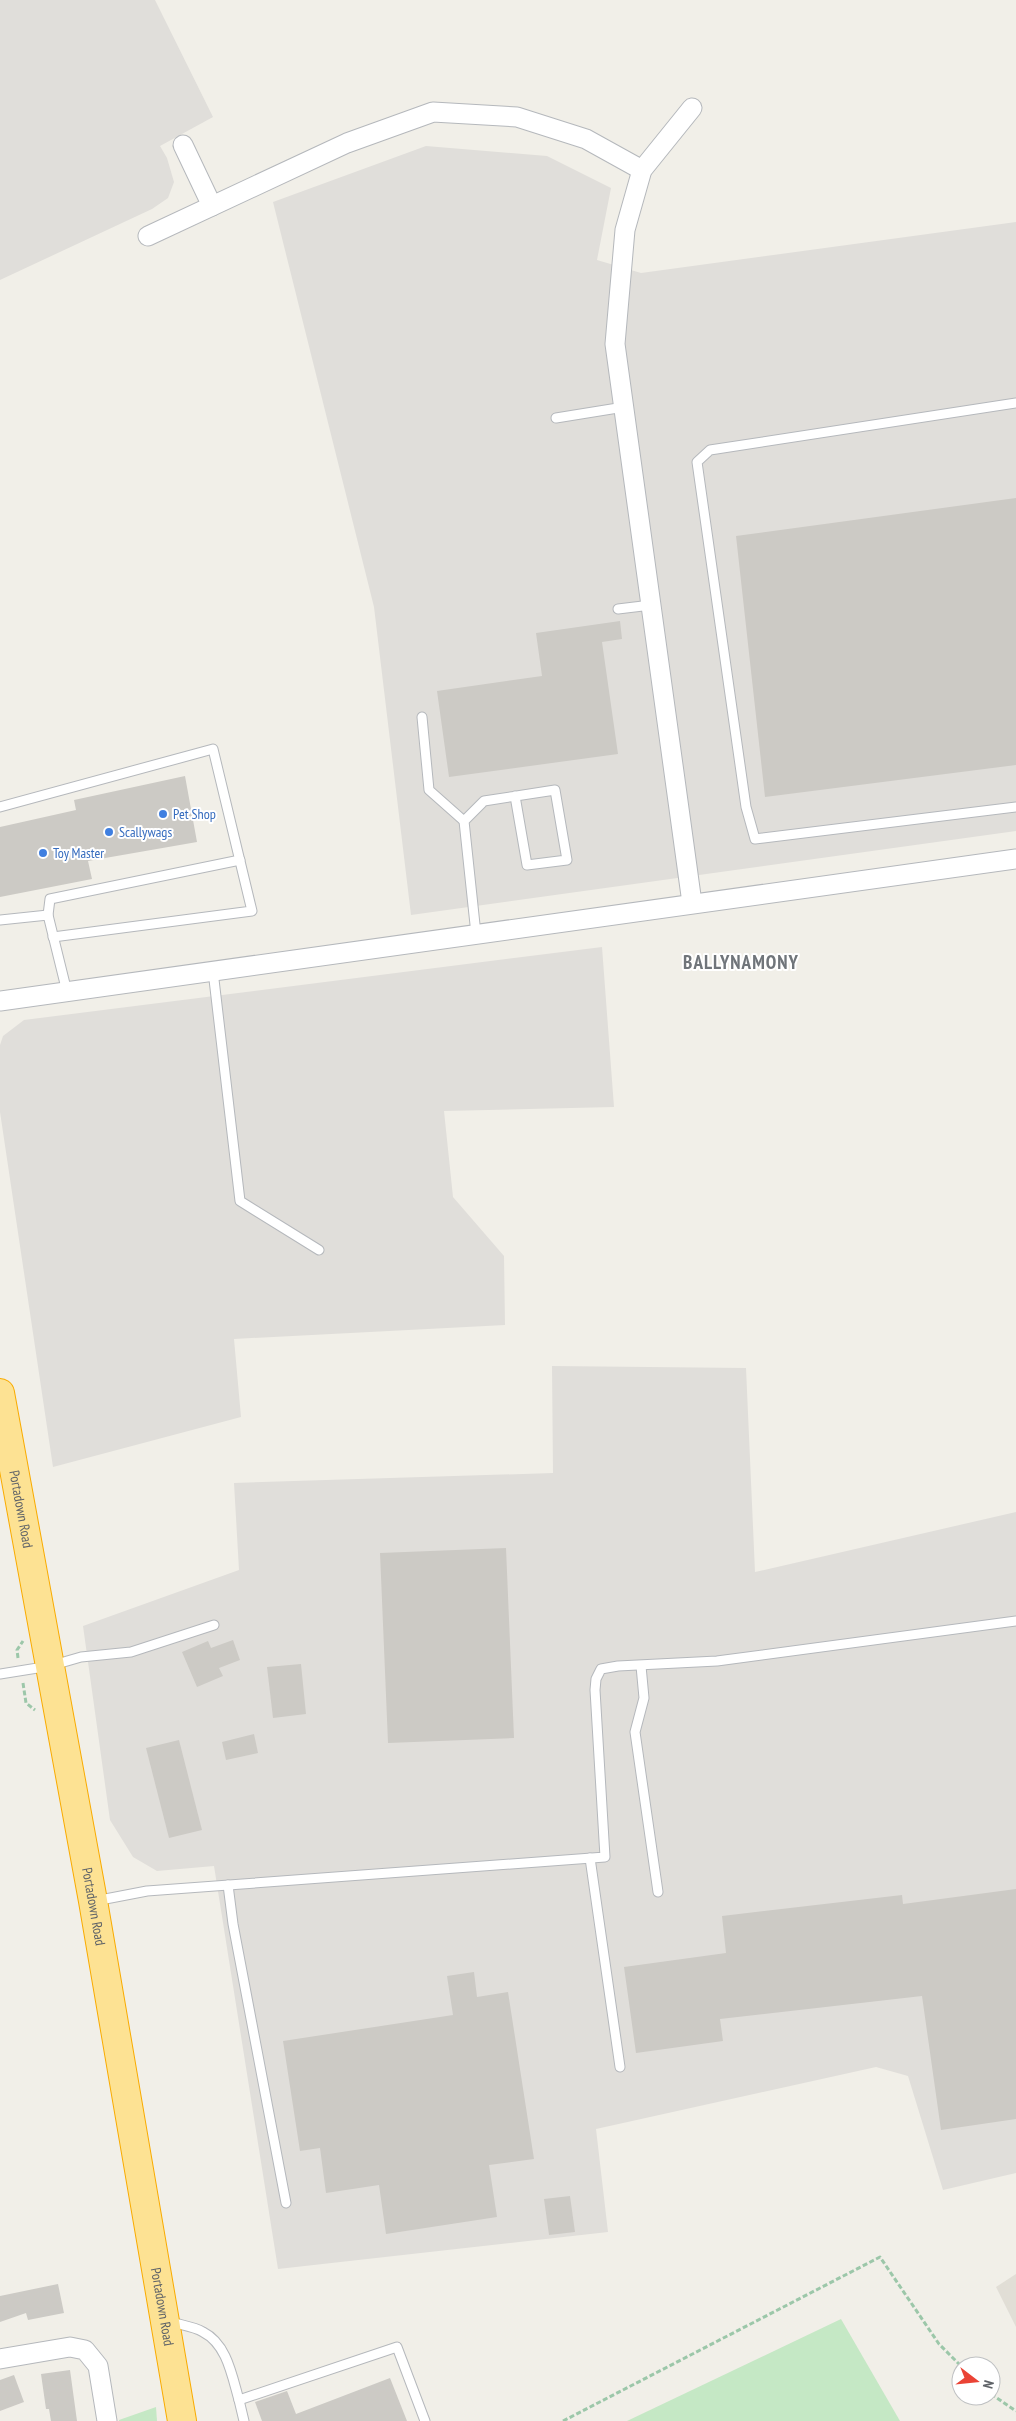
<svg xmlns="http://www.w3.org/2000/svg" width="1016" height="2421" font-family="'PT Sans Narrow',sans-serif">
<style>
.industrial{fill:#e0deda}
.education{fill:#e1ded6}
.green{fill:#c5e8c5}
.building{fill:#cccac5}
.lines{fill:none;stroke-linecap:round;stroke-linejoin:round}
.lane-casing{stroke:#b5b8bc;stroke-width:11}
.street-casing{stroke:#b5b8bc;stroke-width:21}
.highway-casing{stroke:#f9ab00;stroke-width:30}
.path{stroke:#9cc7a9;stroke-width:3;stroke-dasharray:5 2.5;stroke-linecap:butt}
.lane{stroke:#fff;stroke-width:9}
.street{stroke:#fff;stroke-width:19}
.highway{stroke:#fde293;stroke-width:28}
.shop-dot{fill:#3f7fe0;stroke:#fff;stroke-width:2}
.labels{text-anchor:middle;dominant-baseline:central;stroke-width:4;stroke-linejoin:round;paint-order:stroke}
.shop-label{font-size:14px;fill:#366cbe;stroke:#fff;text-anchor:start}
.street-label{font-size:14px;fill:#5f6368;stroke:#fff}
.district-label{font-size:19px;font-weight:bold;letter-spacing:1px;fill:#70757a;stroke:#fff}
</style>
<rect width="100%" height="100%" fill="#f1efe8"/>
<g class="industrial">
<polygon points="0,0 155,0 213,117 160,146 167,158 174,182 168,198 152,209 0,280"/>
<polygon points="426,146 547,156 611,188 597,260 641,273 1016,222 1016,831 411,915 374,607 273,202"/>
<polygon points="602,947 614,1107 444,1111 453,1197 504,1256 505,1325 234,1339 241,1417 53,1467 0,1112 0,1045 3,1036 24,1020"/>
<polygon points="552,1366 746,1368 755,1572 1016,1512 1016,2173 943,2190 908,2076 876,2067 596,2129 608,2232 278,2269 214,1866 157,1871 133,1857 110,1820 83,1626 239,1570 234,1483 553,1473"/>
</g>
<polygon class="education" points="1016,2274 1016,2327 996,2287"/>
<g class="green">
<polygon points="841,2319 900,2421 627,2421"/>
<polygon points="156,2407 157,2421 119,2421 119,2420"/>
</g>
<g class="building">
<polygon points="1016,498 1016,765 765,797 736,536"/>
<polygon points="620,621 622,639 602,642 618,754 449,777 437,691 542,676 536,633"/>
<polygon points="185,776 197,842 88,861 92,879 0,897 0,827 76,810 74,800"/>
<polygon points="506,1548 514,1738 388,1743 380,1553"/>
<polygon points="233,1640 240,1660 219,1668 223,1676 197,1687 182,1652 208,1641 211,1648"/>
<polygon points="301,1664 306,1714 273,1718 267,1667"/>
<polygon points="254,1734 258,1753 226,1760 222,1742"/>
<polygon points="179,1740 202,1830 169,1838 146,1748"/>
<polygon points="1016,1889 1016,2119 941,2130 922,1996 720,2019 723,2041 636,2053 624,1967 726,1953 722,1916 902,1895 903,1904"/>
<polygon points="474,1972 477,1997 508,1992 534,2159 489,2165 497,2217 386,2234 379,2185 326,2193 320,2148 300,2151 283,2041 453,2015 447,1976"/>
<polygon points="570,2196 575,2232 549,2235 544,2199"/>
<polygon points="58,2284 64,2313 28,2320 26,2313 0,2322 0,2296"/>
<polygon points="70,2370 77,2421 51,2421 49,2409 46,2409 41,2374"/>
<polygon points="14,2375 24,2402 0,2411 0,2380"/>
<polygon points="390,2378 407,2421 262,2421 255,2402 287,2391 296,2414"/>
</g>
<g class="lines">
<defs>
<g id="lane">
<polyline points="1016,403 710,450 697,462 746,807 755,839 1016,807"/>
<polyline points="556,418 624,407"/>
<polyline points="618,609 651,605"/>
<polyline points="422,717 429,790 464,821"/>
<polyline points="0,807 213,749 252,911 53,937"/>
<polyline points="48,915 50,899 240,860"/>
<polyline points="0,920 48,915 67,992"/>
<polyline points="476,934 464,821 484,801 555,790 567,860 527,865 515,796"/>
<polyline points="213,971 240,1201 319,1250"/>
<polyline points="641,1666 644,1698 635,1732 658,1892"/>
<polyline points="0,1674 50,1666 81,1657 131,1652 214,1625"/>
<polyline points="590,1858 620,2067"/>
<polyline points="228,1885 233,1924 286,2203"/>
<polyline points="95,1901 147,1891 605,1857 595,1690 596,1679 601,1669 618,1666 717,1661 1016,1621"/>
<path d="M168,2321C179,2325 193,2326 203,2332C227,2344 232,2376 239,2400L397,2347L425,2421"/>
<polyline points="239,2400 244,2421"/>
</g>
<g id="street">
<polyline points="183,145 212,206"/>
<polyline points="148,236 347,143 433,112 517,117 586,139 642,170"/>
<polyline points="692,903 615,344 625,230 642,170 692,108"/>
<polyline points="0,1001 1016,859"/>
<polyline points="0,2359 70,2347 85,2350 98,2366 107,2421"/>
</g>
<g id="highway">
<path id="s1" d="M0,1393L93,1901L182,2421"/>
</g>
</defs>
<use href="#lane" class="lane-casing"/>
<use href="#street" class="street-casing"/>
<use href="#highway" class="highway-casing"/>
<g class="path">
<polyline points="18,1658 17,1650 23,1641"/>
<polyline points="23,1683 26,1703 35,1710"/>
<polyline points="991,2394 1016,2411"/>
<polyline points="563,2421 880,2257 939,2344 961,2366"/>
</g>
<use href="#lane" class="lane"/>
<use href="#street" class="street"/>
<use href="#highway" class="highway"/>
</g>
<g class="shop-dot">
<circle cx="163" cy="814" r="5"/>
<circle cx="109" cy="832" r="5"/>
<circle cx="43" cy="853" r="5"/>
</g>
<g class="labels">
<g class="shop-label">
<text x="173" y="814">Pet Shop</text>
<text x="119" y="832">Scallywags</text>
<text x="53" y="853">Toy Master</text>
</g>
<g class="street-label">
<text stroke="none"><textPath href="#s1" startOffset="118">Portadown Road</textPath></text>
<text stroke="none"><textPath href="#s1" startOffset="522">Portadown Road</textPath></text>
<text stroke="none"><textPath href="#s1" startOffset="928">Portadown Road</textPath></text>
</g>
<g class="district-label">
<text x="741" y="962">BALLYNAMONY</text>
</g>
</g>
<g transform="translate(976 2381) rotate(106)"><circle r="24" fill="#ffffff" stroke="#bfc1c3"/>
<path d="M0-4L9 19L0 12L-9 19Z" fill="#ea4335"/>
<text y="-8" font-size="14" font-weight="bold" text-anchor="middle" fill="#5f6368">N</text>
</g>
</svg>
